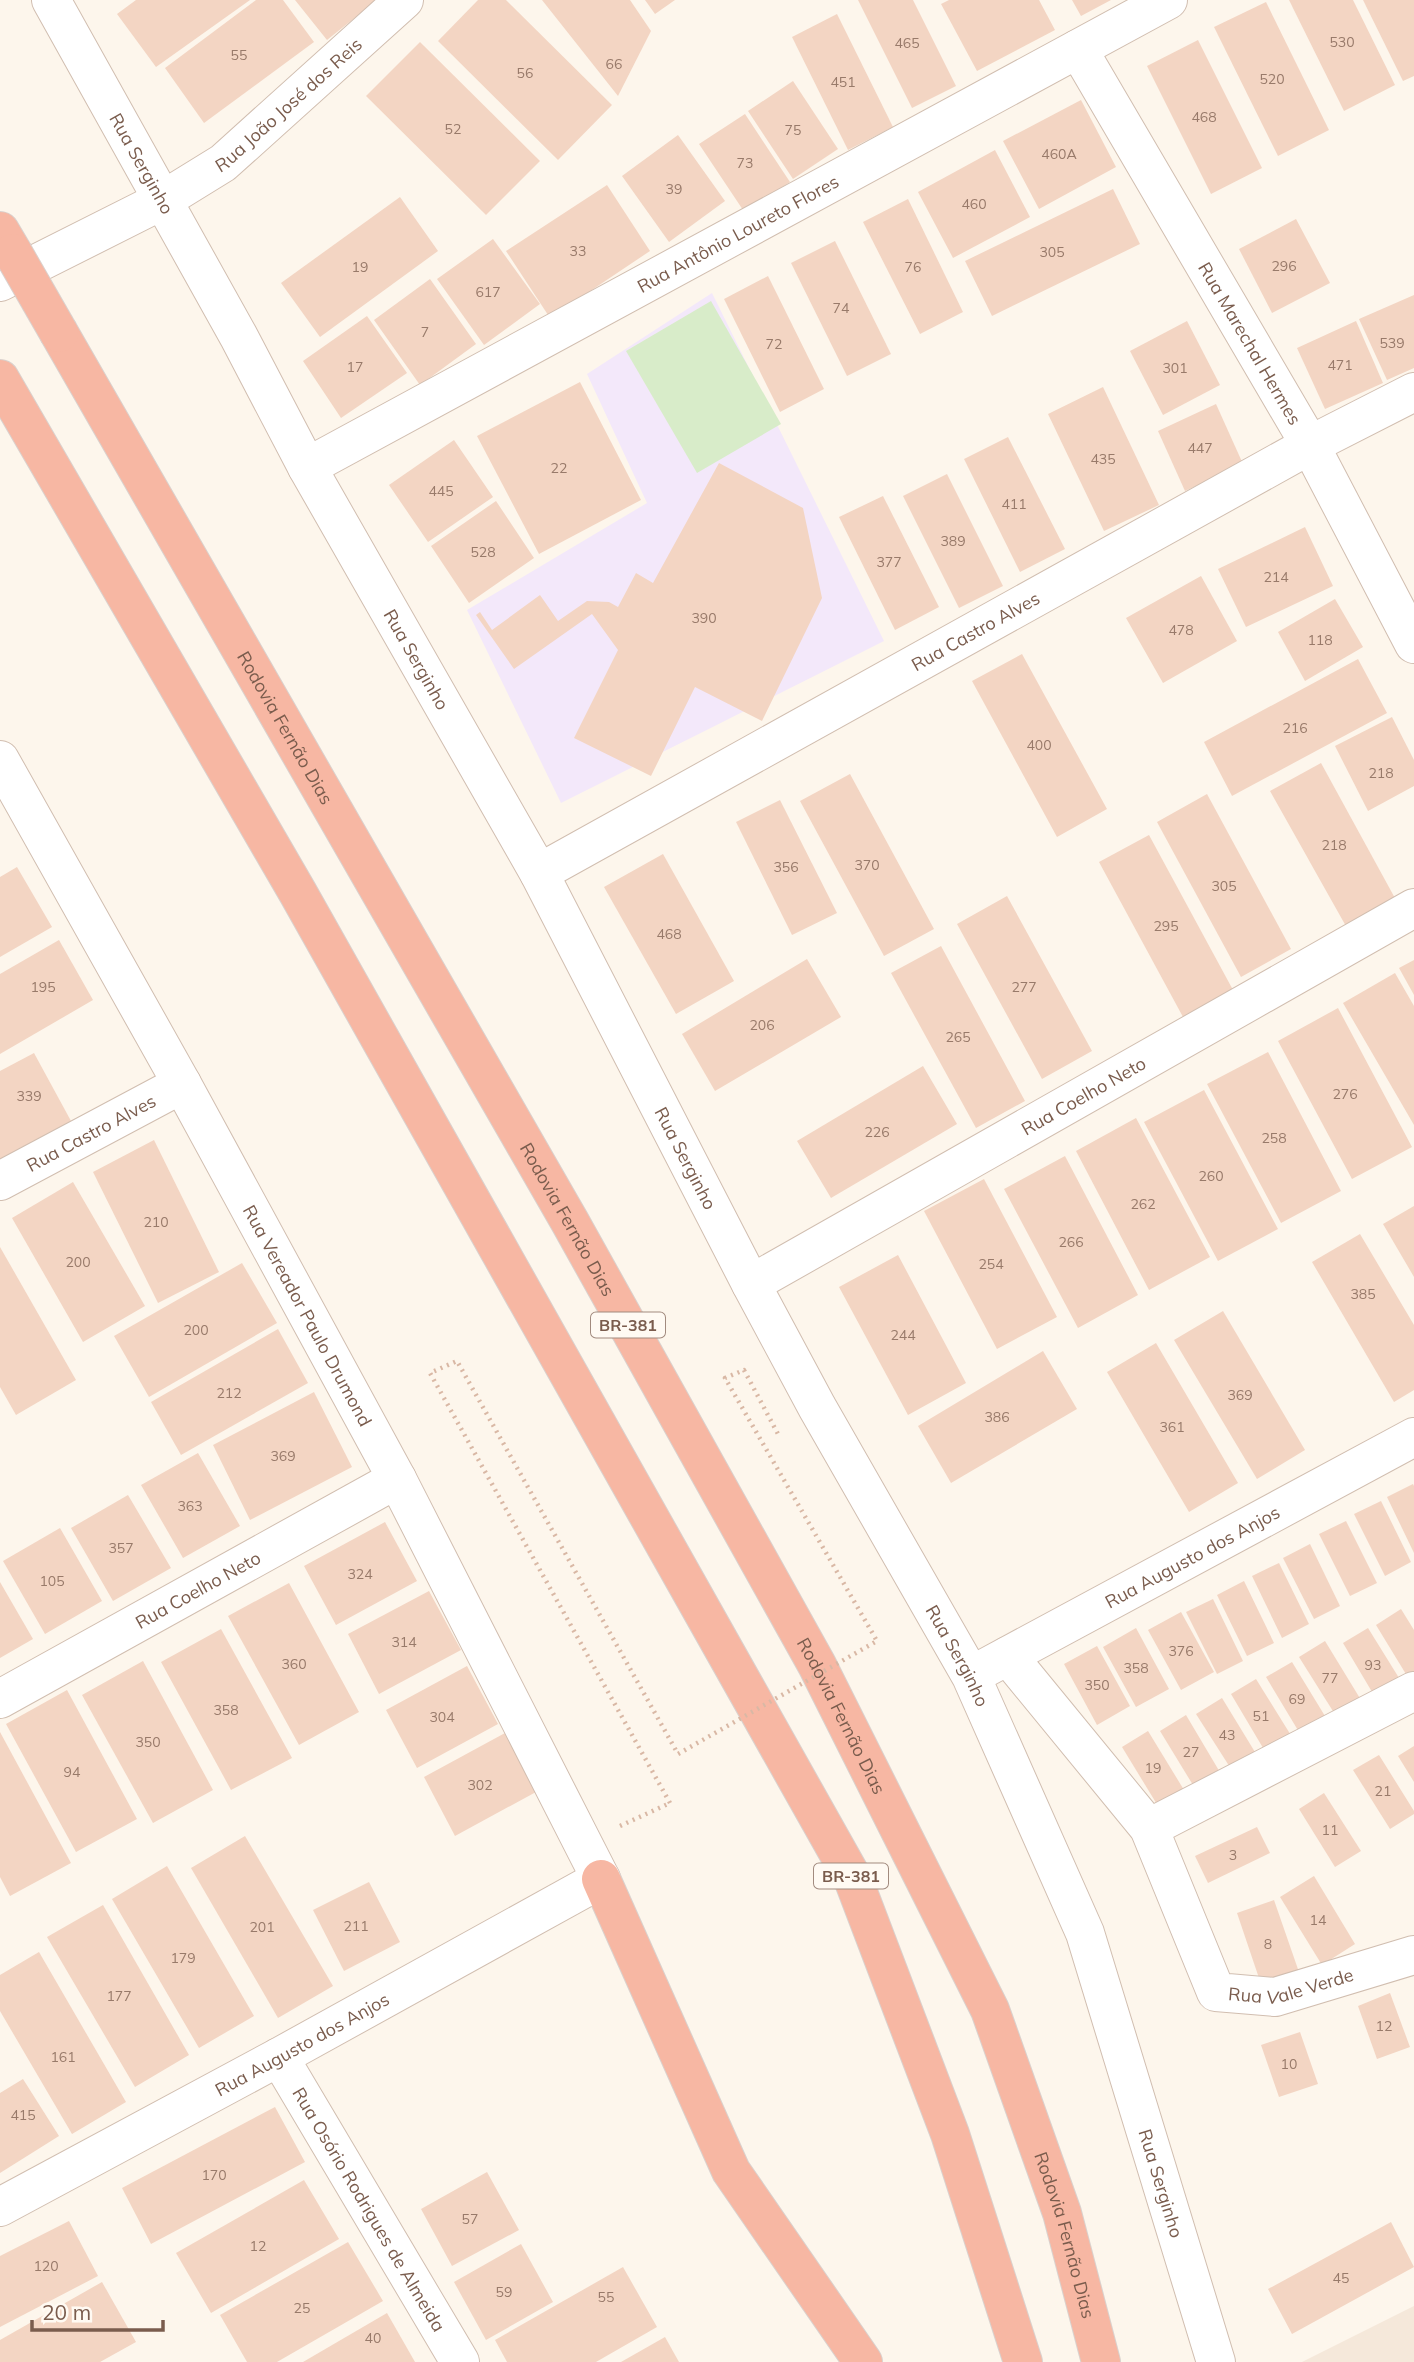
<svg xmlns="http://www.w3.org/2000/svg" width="1414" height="2362" font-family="Mulish,sans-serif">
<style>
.residential{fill:#f5e8da}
.education{fill:#f3e8fa}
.green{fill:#d8ecc9}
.building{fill:#f3d5c3}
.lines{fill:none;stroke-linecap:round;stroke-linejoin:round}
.minor-casing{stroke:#d1beb0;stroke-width:40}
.tertiary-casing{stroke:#d1beb0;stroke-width:40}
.motorway-casing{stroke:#dad1cd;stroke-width:40}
.path{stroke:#d9b8a5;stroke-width:4.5;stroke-dasharray:2 5;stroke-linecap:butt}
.minor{stroke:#fff;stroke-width:38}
.tertiary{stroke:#fff;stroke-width:38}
.motorway{stroke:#f7b7a3;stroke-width:38}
.motorway-bridge-casing{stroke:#dad1cd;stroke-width:40;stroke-linecap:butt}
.path-bridge{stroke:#d9b8a5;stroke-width:4.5;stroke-dasharray:2 5;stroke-linecap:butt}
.motorway-bridge{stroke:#f7b7a3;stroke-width:38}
.labels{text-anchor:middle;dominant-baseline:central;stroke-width:6;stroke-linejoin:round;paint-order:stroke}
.number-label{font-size:14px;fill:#987a6a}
.shield{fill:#fffaf3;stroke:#a28b7f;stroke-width:2}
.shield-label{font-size:16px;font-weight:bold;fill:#7a5c4d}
.street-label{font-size:18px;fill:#7a5c4d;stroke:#fffaf3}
</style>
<rect width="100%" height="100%" fill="#fdf6ec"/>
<polygon class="residential" points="1414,2306 1414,2362 1302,2362"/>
<polygon class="education" points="712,293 884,641 561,803 467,610 647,503 587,374"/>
<polygon class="green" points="711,301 781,424 697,473 626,351"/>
<g class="building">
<polygon points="136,0 250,0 156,67 117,14"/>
<polygon points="256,0 283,0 314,42 204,123 165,68"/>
<polygon points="295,0 377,0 327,40"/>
<polygon points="478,0 506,0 612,105 558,160 438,41"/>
<polygon points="542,0 630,0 651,31 618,96"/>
<polygon points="645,0 675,0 655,14"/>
<polygon points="858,0 913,0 956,86 912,108"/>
<polygon points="949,0 1039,0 1055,30 977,71 941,4"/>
<polygon points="1072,0 1111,0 1081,16"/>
<polygon points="1289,0 1353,0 1395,85 1344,111"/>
<polygon points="1363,0 1414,0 1414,76 1403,81"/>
<polygon points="1266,2 1329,130 1278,156 1214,27"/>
<polygon points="837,14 893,127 848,150 792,37"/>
<polygon points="1198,40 1262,168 1211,194 1147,66"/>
<polygon points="420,42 540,161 486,215 366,96"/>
<polygon points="793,81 838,149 793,179 748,111"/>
<polygon points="1081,100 1116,167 1039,209 1003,141"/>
<polygon points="745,114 790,182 745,213 699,144"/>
<polygon points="678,135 725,201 669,242 622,176"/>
<polygon points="995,150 1030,217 953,258 918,192"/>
<polygon points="607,185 650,251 550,318 506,251"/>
<polygon points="1113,189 1140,244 992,316 965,261"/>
<polygon points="400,197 438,251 320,337 281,283"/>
<polygon points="908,199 963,312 920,334 863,222"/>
<polygon points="1296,219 1330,283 1272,313 1239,249"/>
<polygon points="493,239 540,304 484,345 437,279"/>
<polygon points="835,241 891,354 847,376 791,263"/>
<polygon points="768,276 824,389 780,412 724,299"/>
<polygon points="430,279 476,344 420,385 374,320"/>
<polygon points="1414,295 1414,368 1387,380 1359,319"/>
<polygon points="367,316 407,373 341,418 303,361"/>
<polygon points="1187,321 1220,385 1163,415 1130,351"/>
<polygon points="1356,321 1383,383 1325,409 1297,348"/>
<polygon points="580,382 641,500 539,554 477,436"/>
<polygon points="1103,387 1159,505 1104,531 1048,414"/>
<polygon points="1216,404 1243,464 1185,491 1158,431"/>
<polygon points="1008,437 1065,549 1020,572 964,459"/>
<polygon points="454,440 493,497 428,542 389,485"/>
<polygon points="719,463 803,508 822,598 762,721 695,687 651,776 574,738 618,650 592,614 514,669 476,615 480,612 492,630 540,595 558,621 587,601 609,602 618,607 636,573 653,583"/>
<polygon points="947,474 1003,586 959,608 903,496"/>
<polygon points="883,496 939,607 895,630 839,517"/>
<polygon points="496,501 534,558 469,603 431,546"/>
<polygon points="1305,527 1333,586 1246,627 1218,569"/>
<polygon points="1201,576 1237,641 1163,683 1126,618"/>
<polygon points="1335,599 1363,647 1305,681 1278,632"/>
<polygon points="1022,654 1107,809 1057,837 972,681"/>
<polygon points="1358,659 1387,713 1232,796 1204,742"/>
<polygon points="1392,717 1414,760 1414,786 1368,811 1335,746"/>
<polygon points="1321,763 1396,900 1347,928 1270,791"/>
<polygon points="850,774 934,929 884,956 800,801"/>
<polygon points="1207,794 1291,949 1241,977 1157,822"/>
<polygon points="780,800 837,913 792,935 736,822"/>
<polygon points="1149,835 1233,990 1183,1017 1099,862"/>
<polygon points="663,854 734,981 676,1014 604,887"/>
<polygon points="17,867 52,927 0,957 0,877"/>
<polygon points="1007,896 1092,1051 1042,1079 957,924"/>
<polygon points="59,940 93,1000 0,1054 0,974"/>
<polygon points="941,946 1025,1101 976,1128 891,973"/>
<polygon points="807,959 841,1017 715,1091 682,1034"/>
<polygon points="1414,960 1414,995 1399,968"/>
<polygon points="1395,973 1414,1006 1414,1125 1343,1003"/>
<polygon points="1338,1008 1412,1147 1352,1179 1278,1041"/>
<polygon points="1268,1052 1341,1191 1281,1223 1207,1084"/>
<polygon points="34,1053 71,1121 0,1160 0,1071"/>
<polygon points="923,1066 957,1124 831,1198 797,1141"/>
<polygon points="1204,1090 1278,1229 1218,1261 1144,1122"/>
<polygon points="1136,1118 1210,1257 1149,1290 1076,1151"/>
<polygon points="154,1140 219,1272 158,1303 93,1172"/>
<polygon points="1065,1156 1138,1295 1078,1328 1004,1189"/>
<polygon points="984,1179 1057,1317 997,1349 924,1211"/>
<polygon points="73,1182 145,1306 83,1342 12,1218"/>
<polygon points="1414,1206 1414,1277 1383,1224"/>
<polygon points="1360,1234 1414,1325 1414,1390 1394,1402 1312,1262"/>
<polygon points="0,1247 76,1380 16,1415 0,1387"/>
<polygon points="898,1255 966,1383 908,1415 839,1287"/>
<polygon points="242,1263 277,1323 149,1397 114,1336"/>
<polygon points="1223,1311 1305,1450 1257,1479 1174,1340"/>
<polygon points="278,1329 308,1383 181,1455 151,1402"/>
<polygon points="1156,1343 1238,1483 1189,1512 1107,1372"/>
<polygon points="1043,1351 1077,1409 951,1483 918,1426"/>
<polygon points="314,1392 352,1467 250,1520 213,1445"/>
<polygon points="198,1453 240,1526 183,1558 141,1485"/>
<polygon points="1413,1484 1414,1486 1414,1553 1387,1497"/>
<polygon points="128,1495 171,1568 113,1601 71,1528"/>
<polygon points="1381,1501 1411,1562 1385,1576 1354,1514"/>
<polygon points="1346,1521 1377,1583 1350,1596 1319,1534"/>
<polygon points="385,1522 417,1581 336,1625 304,1566"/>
<polygon points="60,1528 102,1601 45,1634 3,1561"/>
<polygon points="1310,1544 1340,1606 1314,1619 1283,1558"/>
<polygon points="1279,1563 1309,1624 1282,1638 1252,1576"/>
<polygon points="1244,1581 1274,1643 1247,1656 1217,1595"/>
<polygon points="0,1582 33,1639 0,1658"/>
<polygon points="289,1583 359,1712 299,1745 228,1616"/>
<polygon points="429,1591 461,1650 379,1694 348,1634"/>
<polygon points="1213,1599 1243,1661 1217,1674 1186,1612"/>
<polygon points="1401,1609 1414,1630 1414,1683 1412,1684 1376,1625"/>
<polygon points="1181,1612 1214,1672 1181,1690 1148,1630"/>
<polygon points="1136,1628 1169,1689 1136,1707 1103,1647"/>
<polygon points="1368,1628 1404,1686 1378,1702 1343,1643"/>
<polygon points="221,1629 292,1758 231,1790 161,1662"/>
<polygon points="1325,1641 1361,1700 1336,1716 1299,1657"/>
<polygon points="1097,1646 1130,1706 1097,1725 1064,1664"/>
<polygon points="143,1661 213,1790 153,1823 82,1695"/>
<polygon points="1292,1662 1328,1721 1302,1737 1266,1677"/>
<polygon points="467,1666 498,1724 417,1768 386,1710"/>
<polygon points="1256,1679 1292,1737 1266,1753 1231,1694"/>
<polygon points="67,1690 137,1819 76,1852 6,1724"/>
<polygon points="1222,1698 1258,1757 1233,1772 1196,1714"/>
<polygon points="1186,1715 1221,1774 1196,1790 1160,1731"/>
<polygon points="1148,1731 1184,1790 1158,1806 1122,1747"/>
<polygon points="0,1732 71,1863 10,1896 0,1877"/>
<polygon points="505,1733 536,1792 455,1836 424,1777"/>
<polygon points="1414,1746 1414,1782 1398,1756"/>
<polygon points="1379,1755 1414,1811 1414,1814 1390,1829 1353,1770"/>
<polygon points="1324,1793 1361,1851 1335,1867 1299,1809"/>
<polygon points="1257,1827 1270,1853 1208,1883 1195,1856"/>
<polygon points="245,1836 333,1986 278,2018 191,1868"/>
<polygon points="167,1866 254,2016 199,2048 112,1899"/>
<polygon points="1314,1876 1355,1944 1322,1965 1280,1897"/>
<polygon points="369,1882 400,1942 344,1971 313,1910"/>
<polygon points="1274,1900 1300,1975 1262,1987 1237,1913"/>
<polygon points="103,1905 189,2055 135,2087 47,1937"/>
<polygon points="39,1952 126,2102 72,2134 0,2011 0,1975"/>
<polygon points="1390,1993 1410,2047 1377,2059 1358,2006"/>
<polygon points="1300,2032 1318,2084 1279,2097 1261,2045"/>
<polygon points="23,2079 59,2136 0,2173 0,2093"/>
<polygon points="275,2107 305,2162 151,2244 122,2188"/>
<polygon points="487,2172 519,2230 452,2266 421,2209"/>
<polygon points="304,2180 339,2239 211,2313 176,2253"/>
<polygon points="69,2221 98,2276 0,2327 0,2256"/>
<polygon points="1391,2222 1414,2267 1292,2334 1268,2289"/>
<polygon points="348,2242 383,2301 277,2362 247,2362 220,2315"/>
<polygon points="521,2244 553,2302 486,2340 454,2282"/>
<polygon points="623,2267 657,2327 596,2362 507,2362 495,2340"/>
<polygon points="102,2282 136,2342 100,2362 0,2362 0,2340"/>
<polygon points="387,2313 415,2362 303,2362"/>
<polygon points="665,2337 679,2362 621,2362"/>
</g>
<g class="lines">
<defs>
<g id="minor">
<path id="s1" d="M1078,49L1310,445L1414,644"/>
<path id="s2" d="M163,200L223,163L404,0"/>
<path id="s3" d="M307,467L1168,0"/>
<path id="s4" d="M539,873L1310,445L1414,392"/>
<path id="s5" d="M0,1181L182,1084"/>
<path id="s6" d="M751,1284L1414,908"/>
<path id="s7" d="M1008,1656L1149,1828L1216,1992L1275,1997L1414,1955"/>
<path id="s8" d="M987,1667L1414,1437"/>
<polyline points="1149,1828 1414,1691"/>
<path id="s9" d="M279,2057L460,2362"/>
<path id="s10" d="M0,2207L279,2057L601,1879"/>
</g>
<g id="tertiary">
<path id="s11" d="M51,0L239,337L307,467L539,873L751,1284L817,1407L971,1676L1085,1933L1216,2362"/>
<polyline points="0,282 163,200"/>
<path id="s12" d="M0,760L182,1084L397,1479L601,1879"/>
<path id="s13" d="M0,1699L397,1479"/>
</g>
<g id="motorway">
<polyline points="0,231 13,253"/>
<path id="s14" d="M59,333L570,1222L817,1665L990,2010L1062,2213L1101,2362"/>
<polyline points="0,379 298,893 853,1879 950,2134 1023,2362"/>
<polyline points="601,1879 731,2171 863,2362"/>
</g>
</defs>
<use href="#minor" class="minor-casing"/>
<use href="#tertiary" class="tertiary-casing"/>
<use href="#motorway" class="motorway-casing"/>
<polyline class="path" points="620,1826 670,1803"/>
<use href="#minor" class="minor"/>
<use href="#tertiary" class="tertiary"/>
<use href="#motorway" class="motorway"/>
<defs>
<polyline id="motorway-bridge" points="13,253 59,333"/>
</defs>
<use href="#motorway-bridge" class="motorway-bridge-casing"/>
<polyline class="path-bridge" points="670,1803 430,1373 457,1361 678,1754 877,1641 725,1378 744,1370 778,1434"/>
<use href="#motorway-bridge" class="motorway-bridge"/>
</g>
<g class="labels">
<g class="number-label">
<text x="1342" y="42">530</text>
<text x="907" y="43">465</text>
<text x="239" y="55">55</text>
<text x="614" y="64">66</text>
<text x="525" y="73">56</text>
<text x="1272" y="79">520</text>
<text x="843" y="82">451</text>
<text x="1204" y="117">468</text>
<text x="453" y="129">52</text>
<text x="793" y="130">75</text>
<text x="1059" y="154">460A</text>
<text x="745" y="163">73</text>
<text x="674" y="189">39</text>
<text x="974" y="204">460</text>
<text x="578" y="251">33</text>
<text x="1052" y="252">305</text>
<text x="1284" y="266">296</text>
<text x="360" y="267">19</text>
<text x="913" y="267">76</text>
<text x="488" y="292">617</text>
<text x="841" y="308">74</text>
<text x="425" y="332">7</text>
<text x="1392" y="343">539</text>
<text x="774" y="344">72</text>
<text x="1340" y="365">471</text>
<text x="355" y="367">17</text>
<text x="1175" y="368">301</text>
<text x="1200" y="448">447</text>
<text x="1103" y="459">435</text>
<text x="559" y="468">22</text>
<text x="441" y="491">445</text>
<text x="1014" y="504">411</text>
<text x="953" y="541">389</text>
<text x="483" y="552">528</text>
<text x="889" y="562">377</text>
<text x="1276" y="577">214</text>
<text x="704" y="618">390</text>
<text x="1181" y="630">478</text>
<text x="1320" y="640">118</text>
<text x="1295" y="728">216</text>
<text x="1039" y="745">400</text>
<text x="1381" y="773">218</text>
<text x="1334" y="845">218</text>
<text x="867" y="865">370</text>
<text x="786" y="867">356</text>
<text x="1224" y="886">305</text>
<text x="1166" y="926">295</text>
<text x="669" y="934">468</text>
<text x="43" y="987">195</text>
<text x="1024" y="987">277</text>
<text x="762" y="1025">206</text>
<text x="958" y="1037">265</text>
<text x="1345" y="1094">276</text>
<text x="29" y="1096">339</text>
<text x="877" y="1132">226</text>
<text x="1274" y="1138">258</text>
<text x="1211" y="1176">260</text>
<text x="1143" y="1204">262</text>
<text x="156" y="1222">210</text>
<text x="1071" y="1242">266</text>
<text x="78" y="1262">200</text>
<text x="991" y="1264">254</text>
<text x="1363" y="1294">385</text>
<text x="196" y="1330">200</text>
<text x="903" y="1335">244</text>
<text x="229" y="1393">212</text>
<text x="1240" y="1395">369</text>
<text x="997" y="1417">386</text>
<text x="1172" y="1427">361</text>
<text x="283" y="1456">369</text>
<text x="190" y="1506">363</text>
<text x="121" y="1548">357</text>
<text x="360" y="1574">324</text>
<text x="52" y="1581">105</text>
<text x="404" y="1642">314</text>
<text x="1181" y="1651">376</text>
<text x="294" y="1664">360</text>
<text x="1373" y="1665">93</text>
<text x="1136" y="1668">358</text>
<text x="1330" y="1678">77</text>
<text x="1097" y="1685">350</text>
<text x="1297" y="1699">69</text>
<text x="226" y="1710">358</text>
<text x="1261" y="1716">51</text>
<text x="442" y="1717">304</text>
<text x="1227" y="1735">43</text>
<text x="148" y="1742">350</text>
<text x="1191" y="1752">27</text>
<text x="1153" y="1768">19</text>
<text x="72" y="1772">94</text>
<text x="480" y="1785">302</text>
<text x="1383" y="1791">21</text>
<text x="1330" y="1830">11</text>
<text x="1233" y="1855">3</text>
<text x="1318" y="1920">14</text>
<text x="356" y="1926">211</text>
<text x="262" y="1927">201</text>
<text x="1268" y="1944">8</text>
<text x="183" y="1958">179</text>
<text x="119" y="1996">177</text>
<text x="1384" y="2026">12</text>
<text x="63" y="2057">161</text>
<text x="1289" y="2064">10</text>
<text x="23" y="2115">415</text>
<text x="214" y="2175">170</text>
<text x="470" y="2219">57</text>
<text x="258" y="2246">12</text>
<text x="46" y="2266">120</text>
<text x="1341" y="2278">45</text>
<text x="504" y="2292">59</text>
<text x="606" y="2297">55</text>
<text x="302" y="2308">25</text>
<text x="373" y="2338">40</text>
</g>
<g class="shield">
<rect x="591" y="1312.5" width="74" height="25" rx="5"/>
<rect x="814" y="1863.5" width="74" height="25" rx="5"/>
</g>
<g class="shield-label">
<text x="628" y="1325">BR-381</text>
<text x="851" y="1876">BR-381</text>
</g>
<g class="street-label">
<text stroke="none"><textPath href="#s2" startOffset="158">Rua João José dos Reis</textPath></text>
<text stroke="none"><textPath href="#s11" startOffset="187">Rua Serginho</textPath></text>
<text stroke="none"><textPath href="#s3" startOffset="490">Rua Antônio Loureto Flores</textPath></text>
<text stroke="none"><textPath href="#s1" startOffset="341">Rua Marechal Hermes</textPath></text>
<text stroke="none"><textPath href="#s4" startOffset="499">Rua Castro Alves</textPath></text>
<text stroke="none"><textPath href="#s11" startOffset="754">Rua Serginho</textPath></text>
<text stroke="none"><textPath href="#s14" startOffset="455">Rodovia Fernão Dias</textPath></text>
<text stroke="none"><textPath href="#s6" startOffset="382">Rua Coelho Neto</textPath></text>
<text stroke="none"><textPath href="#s5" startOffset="103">Rua Castro Alves</textPath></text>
<text stroke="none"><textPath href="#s11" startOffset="1321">Rua Serginho</textPath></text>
<text stroke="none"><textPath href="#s14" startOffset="1022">Rodovia Fernão Dias</textPath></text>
<text stroke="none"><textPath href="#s12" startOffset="635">Rua Vereador Paulo Drumond</textPath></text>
<text stroke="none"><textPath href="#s8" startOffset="233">Rua Augusto dos Anjos</textPath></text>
<text stroke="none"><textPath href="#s13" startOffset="226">Rua Coelho Neto</textPath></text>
<text stroke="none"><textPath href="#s11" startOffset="1888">Rua Serginho</textPath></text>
<text stroke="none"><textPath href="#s14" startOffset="1589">Rodovia Fernão Dias</textPath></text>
<text stroke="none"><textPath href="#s7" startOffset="476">Rua Vale Verde</textPath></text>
<text stroke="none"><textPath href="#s10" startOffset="343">Rua Augusto dos Anjos</textPath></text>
<text stroke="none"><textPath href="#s11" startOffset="2455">Rua Serginho</textPath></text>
<text stroke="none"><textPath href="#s9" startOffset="177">Rua Osório Rodrigues de Almeida</textPath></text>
<text stroke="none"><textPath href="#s14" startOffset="2156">Rodovia Fernão Dias</textPath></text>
</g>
</g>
<path d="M32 2320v10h131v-10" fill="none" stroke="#7a5c4d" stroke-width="3.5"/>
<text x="42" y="2320" font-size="21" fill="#7a5c4d" stroke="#fffaf3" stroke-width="5" paint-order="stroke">20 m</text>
</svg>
